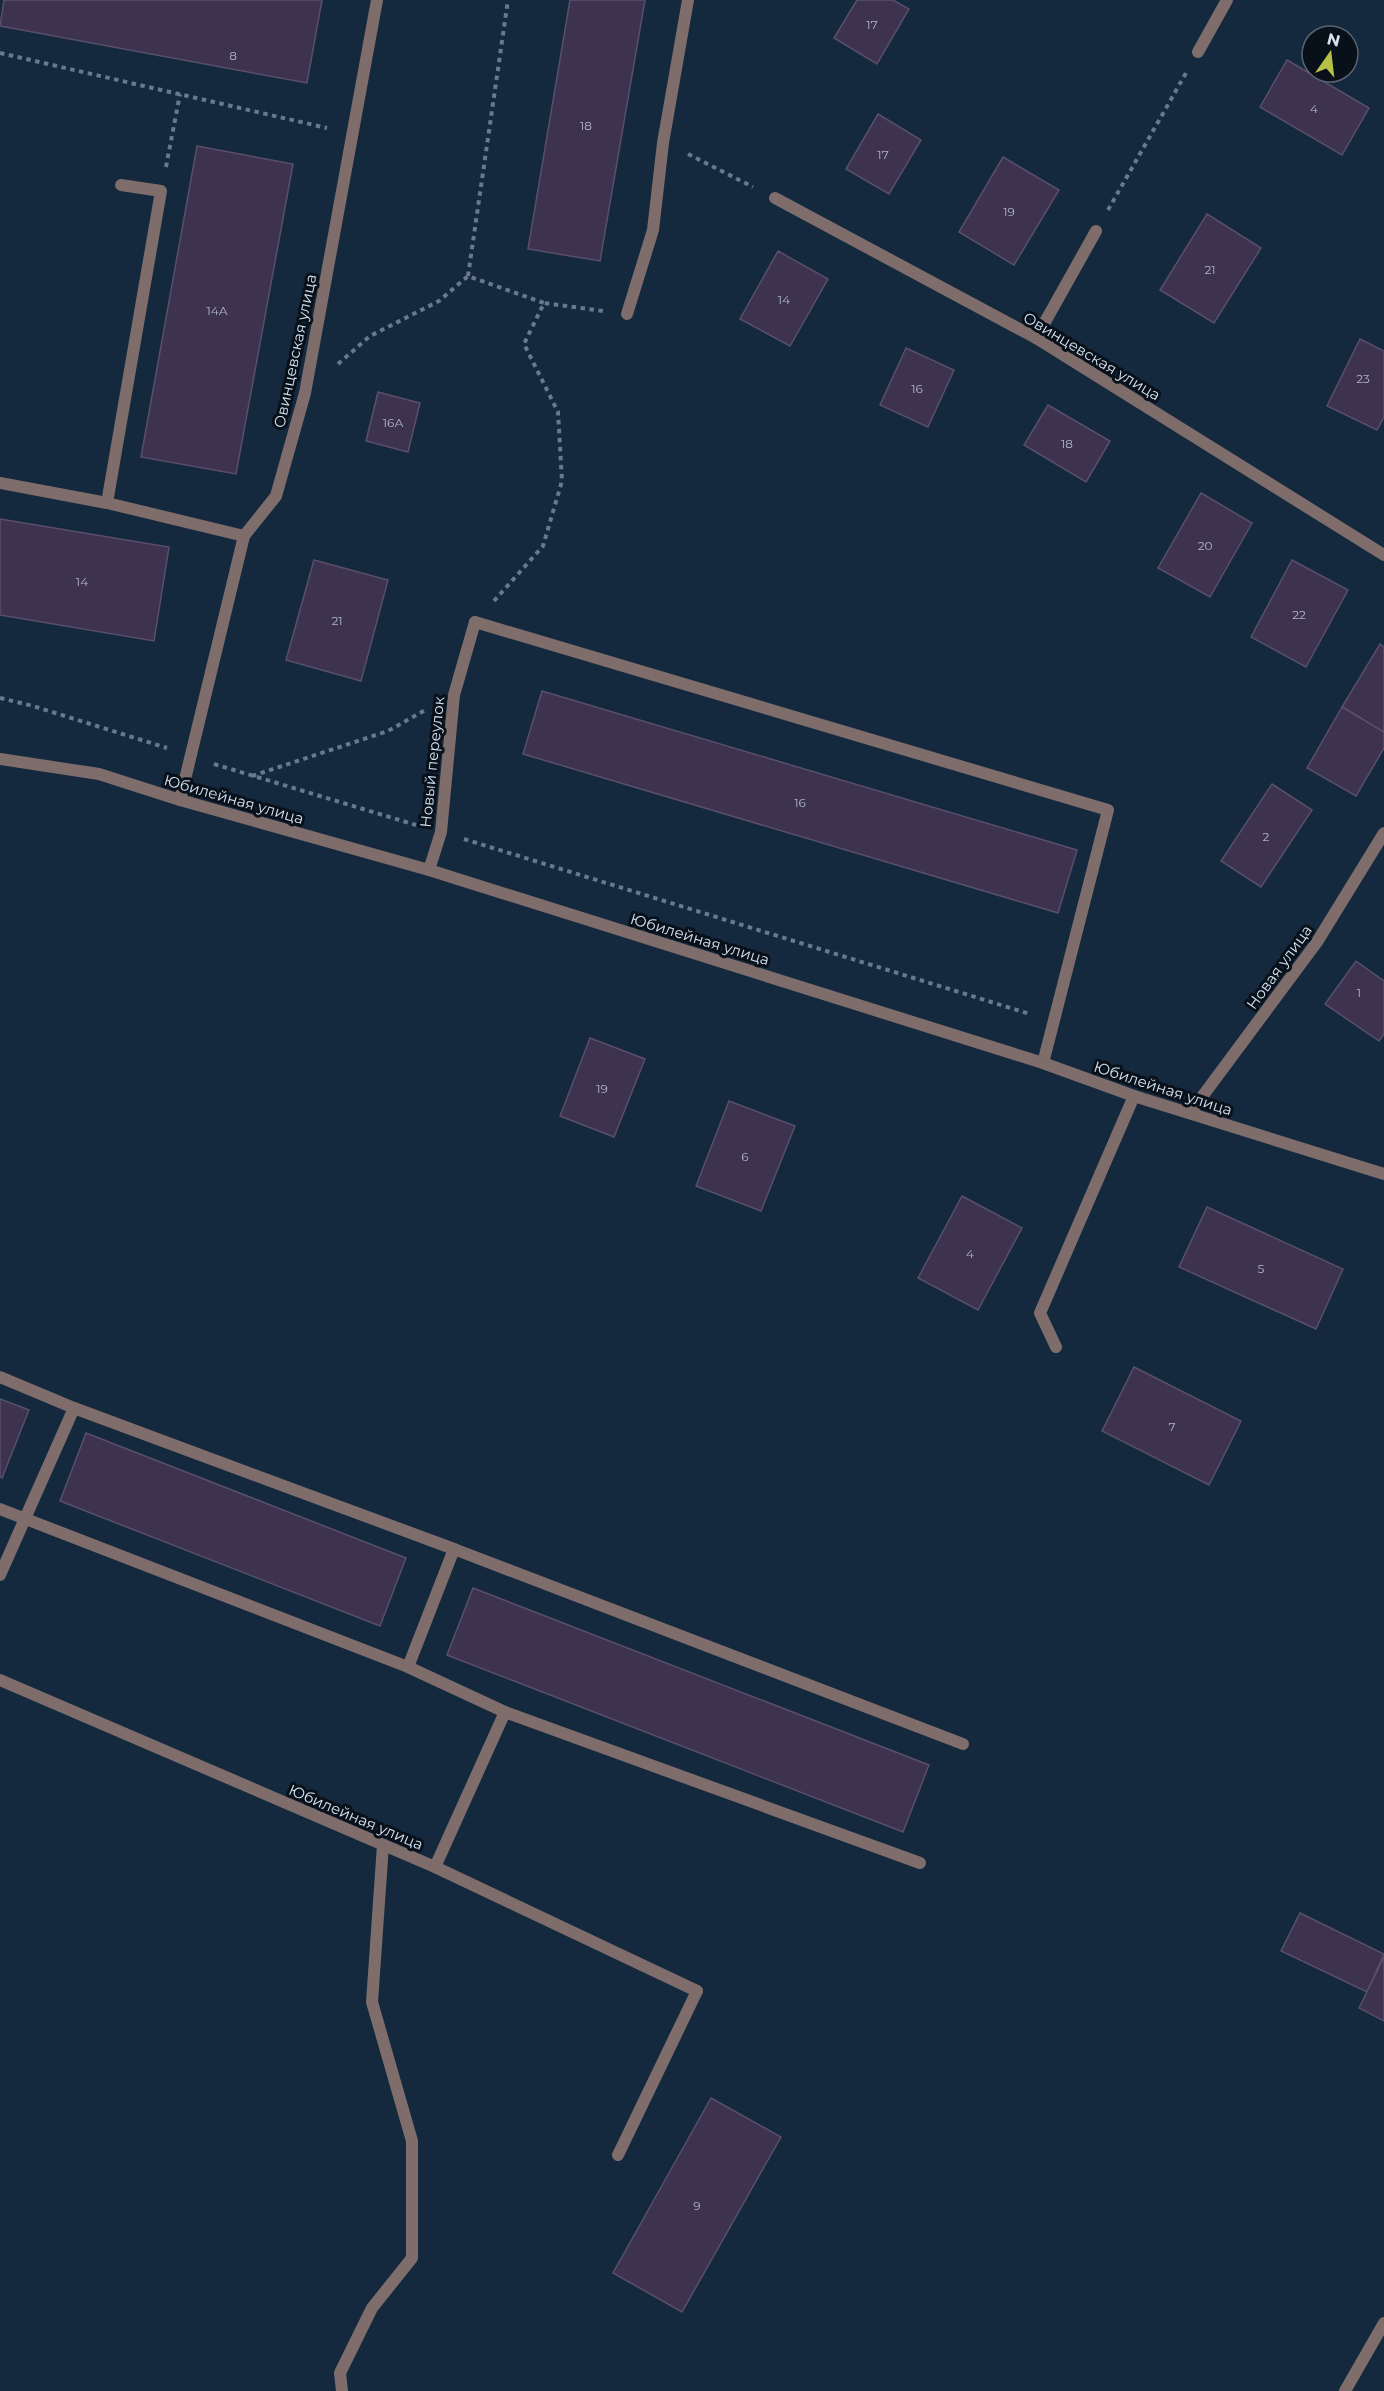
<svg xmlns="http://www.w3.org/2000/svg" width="1384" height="2391" font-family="Montserrat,sans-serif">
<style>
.building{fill:#3d334e;stroke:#594f6c;stroke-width:1.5}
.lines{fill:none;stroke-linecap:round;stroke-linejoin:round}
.path{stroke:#68798c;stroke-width:4;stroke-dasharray:4.5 4.5;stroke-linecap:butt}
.service{stroke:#7e6d6b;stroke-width:12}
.minor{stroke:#7e6d6b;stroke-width:12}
.labels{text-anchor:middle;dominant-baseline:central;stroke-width:6;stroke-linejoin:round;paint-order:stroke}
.number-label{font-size:12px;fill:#afb6c8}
.street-label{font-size:15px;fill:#d5e2f1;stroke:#08101a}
</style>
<rect width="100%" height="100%" fill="#14283e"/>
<g class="building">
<polygon points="4,0 322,0 307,83 0,26"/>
<polygon points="570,0 645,0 600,261 528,249"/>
<polygon points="857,0 893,0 909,9 877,64 834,38"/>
<polygon points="1287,60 1369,108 1342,155 1260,107"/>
<polygon points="878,114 921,140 889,194 846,169"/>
<polygon points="197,146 293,164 236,474 141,457"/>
<polygon points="1003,157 1059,190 1014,265 959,232"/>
<polygon points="1207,214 1261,248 1214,323 1160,290"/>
<polygon points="778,251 828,279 790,346 740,319"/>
<polygon points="1360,339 1384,351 1384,417 1377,430 1327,406"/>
<polygon points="906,348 954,370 928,427 880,405"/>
<polygon points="378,392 420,403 408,452 366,441"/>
<polygon points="1048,405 1110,441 1086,482 1024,445"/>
<polygon points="1201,493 1252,523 1210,597 1158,568"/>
<polygon points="0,519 169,547 154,641 0,615"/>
<polygon points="314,560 388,580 361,681 286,660"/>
<polygon points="1292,560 1348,590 1306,667 1251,637"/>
<polygon points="1380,644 1384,647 1384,732 1342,707"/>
<polygon points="542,691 1077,850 1058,913 523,754"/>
<polygon points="1342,707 1384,732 1384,748 1356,796 1307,768"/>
<polygon points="1272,784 1312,810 1261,887 1221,861"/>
<polygon points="1356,961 1384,981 1384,1034 1379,1041 1325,1004"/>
<polygon points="590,1038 645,1059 614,1137 560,1116"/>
<polygon points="729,1101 795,1126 761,1211 696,1186"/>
<polygon points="962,1196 1022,1228 978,1310 918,1278"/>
<polygon points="1207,1207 1343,1269 1316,1329 1179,1267"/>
<polygon points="1134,1367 1241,1421 1209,1485 1102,1431"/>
<polygon points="0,1399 29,1410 2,1478 0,1477"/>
<polygon points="86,1433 406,1558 380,1626 60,1501"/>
<polygon points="473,1588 929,1765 903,1832 447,1655"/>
<polygon points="1300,1913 1384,1954 1367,1992 1281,1951"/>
<polygon points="1384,1957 1384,2021 1359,2008"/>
<polygon points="711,2098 781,2137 682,2312 613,2273"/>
</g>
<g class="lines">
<g class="path">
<polyline points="0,53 327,128"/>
<polyline points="688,154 753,187"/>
<polyline points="166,167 180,94"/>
<polyline points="1108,210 1186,73"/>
<polyline points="468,276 508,0"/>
<polyline points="338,364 370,336 439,301 468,276 544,303"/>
<polyline points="494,601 543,546 562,481 558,412 524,344 544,303 603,311"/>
<polyline points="0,698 33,706 167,748"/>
<polyline points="214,764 416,825"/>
<polyline points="252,776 388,731 427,709"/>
<polyline points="464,839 1030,1014"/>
</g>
<g class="service">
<polyline points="1198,52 1227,0"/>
<polyline points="121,185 161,191 107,503 244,536"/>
<polyline points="627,314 653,230 663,143 688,0"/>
<polyline points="1036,338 1096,231"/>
<polyline points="0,483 107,503"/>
<polyline points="475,622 1108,810 1043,1063"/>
<polyline points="1056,1347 1040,1313 1134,1096"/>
<polyline points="0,1377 74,1408 454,1549"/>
<polyline points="0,1509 408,1667 505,1712 920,1863"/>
<polyline points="0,1575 74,1408"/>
<polyline points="408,1667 454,1549 963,1744"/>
<polyline points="435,1867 505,1712"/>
<polyline points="618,2155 697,1991"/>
<polyline points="342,2391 340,2373 372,2308 412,2258 412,2141 372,2002 383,1845"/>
<polyline points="1345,2391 1384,2323"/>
</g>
<g class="minor">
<polyline points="775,198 1036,338 1384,555"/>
<polyline points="0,759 99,774 180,800 429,870 1043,1063 1134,1096 1384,1174"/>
<polyline points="180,800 244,536 276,496 305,393 377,0"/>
<polyline points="429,870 441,832 454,695 475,622"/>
<polyline points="1190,1113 1317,942 1384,833"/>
<polyline points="0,1680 435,1867 697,1991"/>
</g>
</g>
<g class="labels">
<g class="number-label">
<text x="872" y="24">17</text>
<text x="233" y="55">8</text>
<text x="1314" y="108">4</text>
<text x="586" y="125">18</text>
<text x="883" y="154">17</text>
<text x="1009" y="211">19</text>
<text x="1210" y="269">21</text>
<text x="784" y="299">14</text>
<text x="217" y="310">14А</text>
<text x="1363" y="378">23</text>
<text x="917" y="388">16</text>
<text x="393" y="422">16А</text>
<text x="1067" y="443">18</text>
<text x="1205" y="545">20</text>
<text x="82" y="581">14</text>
<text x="1299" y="614">22</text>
<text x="337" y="620">21</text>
<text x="800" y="802">16</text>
<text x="1266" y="836">2</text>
<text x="1359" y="992">1</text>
<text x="602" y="1088">19</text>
<text x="745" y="1156">6</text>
<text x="970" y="1253">4</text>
<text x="1261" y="1268">5</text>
<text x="1172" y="1426">7</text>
<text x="697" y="2205">9</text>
</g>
<g class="street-label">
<text transform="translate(295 351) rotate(-78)">Овинцевская улица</text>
<text transform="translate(1092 356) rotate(31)">Овинцевская улица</text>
<text transform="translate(432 762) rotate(-84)">Новый переулок</text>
<text transform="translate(234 799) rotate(16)">Юбилейная улица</text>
<text transform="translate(700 939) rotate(17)">Юбилейная улица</text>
<text transform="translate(1279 967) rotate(-54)">Новая улица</text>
<text transform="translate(1163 1088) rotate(18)">Юбилейная улица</text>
<text transform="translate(356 1817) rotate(23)">Юбилейная улица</text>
</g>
</g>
<g transform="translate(1330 54) rotate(14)"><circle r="28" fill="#08101a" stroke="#5a6470" stroke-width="1.5"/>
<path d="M0-4.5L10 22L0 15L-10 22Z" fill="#b8c147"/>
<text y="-9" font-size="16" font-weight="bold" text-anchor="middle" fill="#d5e2f1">N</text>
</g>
</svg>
